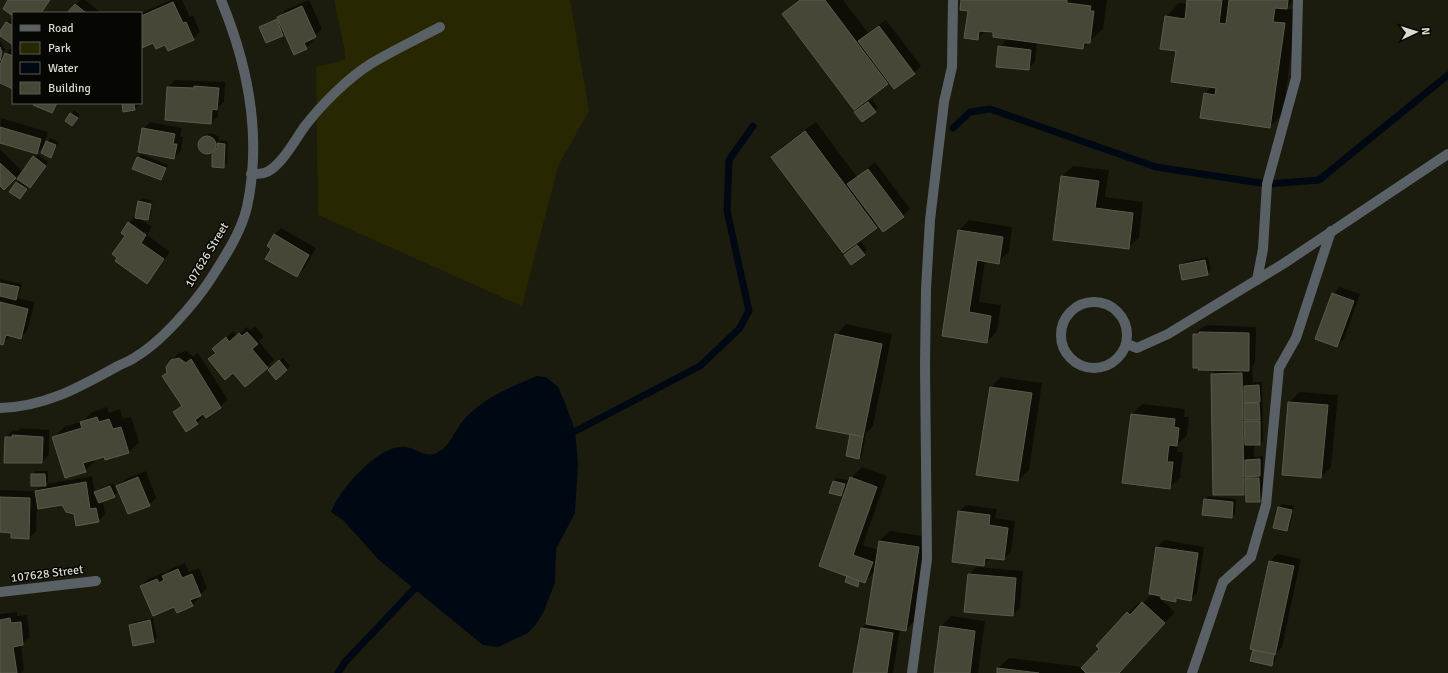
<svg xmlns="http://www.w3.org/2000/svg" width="1448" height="673" font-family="Signika,sans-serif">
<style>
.green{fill:#272701}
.water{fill:#000813}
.shadow{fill:#0007;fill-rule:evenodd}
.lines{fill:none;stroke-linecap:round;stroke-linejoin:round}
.stream{stroke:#000813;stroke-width:7}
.building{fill:#464737;stroke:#5a5b4b}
.lane{stroke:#5a6166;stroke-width:10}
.street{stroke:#5a6166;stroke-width:10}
.labels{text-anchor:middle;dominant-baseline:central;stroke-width:3;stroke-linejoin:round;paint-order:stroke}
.street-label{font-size:12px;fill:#dadad1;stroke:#060603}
</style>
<rect width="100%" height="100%" fill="#1c1c0e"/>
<polygon class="green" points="334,0 570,0 589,111 558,166 522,306 318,215 316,67 345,60 345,51"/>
<path class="water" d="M537,376L546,377L558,387L564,400L575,430L578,464L575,513L556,549L555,583L543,613L536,624L528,633L498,647L483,645L379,560L344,521L331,512C339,490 379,443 406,447C418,449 427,460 440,451C450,445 455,431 462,422C480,399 511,387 537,376Z"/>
<g class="shadow">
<polygon points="10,0 51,0 41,13 13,13 13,15"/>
<polygon points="80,0 85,0 101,13 68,13"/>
<polygon points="171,0 182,0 190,17 193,15 200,32 193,39 166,43 153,42 143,46 141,43 141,13"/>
<polygon points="309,0 322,29 312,38 313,41 306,48 285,33 267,42 261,27 264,24 278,18 285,10"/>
<polygon points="798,0 843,0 868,33 886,20 921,66 914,73 887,84 783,14"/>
<polygon points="962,0 1107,0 1103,29 1089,42 1083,48 1037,42 1035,62 1028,69 999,47 1006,40 1011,40 1012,38 994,32 986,31 978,38 969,10"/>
<polygon points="1188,0 1294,0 1286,9 1297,10 1283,114 1269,127 1205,94 1212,86 1177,50 1166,17 1179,3 1188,4"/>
<polygon points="10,19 13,21 13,43 0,35"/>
<polygon points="0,41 5,49 0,60"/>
<polygon points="13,46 13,87 0,82 0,68 6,53"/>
<polygon points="175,80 225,82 224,102 218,107 218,116 211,123 166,120 168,87"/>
<polygon points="141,96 142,102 135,109 124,111 123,103 141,103"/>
<polygon points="872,99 878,108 862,121 859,109"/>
<polygon points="31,103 58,103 52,112"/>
<polygon points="74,110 80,115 72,125 66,121"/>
<polygon points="1,118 48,132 44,146 37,153 0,142"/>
<polygon points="150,122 182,128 180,137 183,137 181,151 174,158 143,129"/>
<polygon points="816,122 857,177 875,162 910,209 903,216 879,224 843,252 772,157 783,146"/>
<polygon points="212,133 218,136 219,142 221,140 228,141 227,163 224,166 218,147 211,153 205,153 200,149 198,144 205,135"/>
<polygon points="50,138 59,142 51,156 42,152"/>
<polygon points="0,149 22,171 4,189 0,185"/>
<polygon points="37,154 48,162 23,195 17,183"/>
<polygon points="141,154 168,165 161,179 133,168"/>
<polygon points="1073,166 1109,170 1105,197 1143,202 1139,238 1128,248 1054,239 1062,176"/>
<polygon points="142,198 151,200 148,216 150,216 154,201 151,215 148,219 137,217 152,227 147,235 170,252 147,282 126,235 129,223 136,215 138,202"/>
<polygon points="969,220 1012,227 1009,252 998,262 985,261 979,302 1001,305 997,331 987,342 943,335 959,231"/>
<polygon points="281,228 316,248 304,269 297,276 272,248 274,235"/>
<polygon points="861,242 867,250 864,254 848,252"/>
<polygon points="1208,257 1211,270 1207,274 1180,265 1184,262"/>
<polygon points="0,279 22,284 19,295 17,298 35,302 27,331 20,338 10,335 3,344 0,343 0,297 1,295 0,295"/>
<polygon points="1340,287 1360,294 1344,339 1337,346 1333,294"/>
<polygon points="846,324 892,334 873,426 866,433 862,455 859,458 852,434 836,335"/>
<polygon points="1207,325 1256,327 1255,363 1252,366 1253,382 1262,382 1263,441 1260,444 1254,444 1254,457 1263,456 1263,498 1259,501 1246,492 1244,494 1212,374 1217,369 1194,335 1201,328"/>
<polygon points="255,326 264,337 259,341 274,360 245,386 233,371 209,359 216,352 213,349 233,331 237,336 247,327 250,330"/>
<polygon points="186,351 193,356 198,353 228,400 207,417 205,415 197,423 174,412 183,404 164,376 168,372 172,360 179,353"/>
<polygon points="283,358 290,366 287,370 272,367"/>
<polygon points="1001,377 1042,383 1029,470 1018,480 977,474 991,387"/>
<polygon points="1300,392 1338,395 1331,467 1321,477 1289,402"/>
<polygon points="1142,404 1185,409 1184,417 1189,417 1187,435 1178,444 1177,452 1183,452 1180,478 1169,488 1132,414"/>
<polygon points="107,407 109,413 120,409 123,419 131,417 139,442 129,452 106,459 105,455 95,458 95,461 85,471 54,437 64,427 83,421 92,412"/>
<polygon points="21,428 49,430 49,455 42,462 6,438 13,430 18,431"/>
<polygon points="862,467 887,476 863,545 878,550 879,541 890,531 929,537 916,619 906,630 900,629 893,673 854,673 861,629 867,624 875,572 865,581 861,580 857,586 849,576 851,478"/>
<path d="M35,471H48V481L46,484L92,476L95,492L99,489L113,483L117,493L103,501L105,514L98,521L75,513L62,504L37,502L36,531L29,538L12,532H0V490L36,491L42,485L32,475ZM95,494L99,502L97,503Z"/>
<polygon points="146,471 156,498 149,505 118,486 125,479"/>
<polygon points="837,478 848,480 844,492 841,495 830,492 833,481"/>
<polygon points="1208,496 1236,499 1235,514 1231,517 1205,499"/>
<polygon points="1282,504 1294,506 1290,527 1287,530 1274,528 1279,507"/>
<polygon points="966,505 997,509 995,518 1015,521 1011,552 1004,559 991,558 983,565 959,512"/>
<polygon points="1164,540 1204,547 1197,593 1190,600 1179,598 1176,601 1155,594 1175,612 1119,673 1088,673 1084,670 1084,673 998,673 998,668 1009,658 1083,667 1100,649 1097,646 1128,613 1138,603 1141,605 1152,594 1157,547"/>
<polygon points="1277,554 1301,559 1282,647 1276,653 1275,661 1271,665 1251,661 1270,561"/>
<polygon points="185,563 189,572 199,568 207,588 198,596 199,598 192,605 174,606 141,586 148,579 165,572 165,574 170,569"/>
<polygon points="976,567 1023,571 1020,608 1013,615 969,575"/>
<polygon points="17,612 17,616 27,615 30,637 21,644 24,670 21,673 0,673 0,614"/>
<polygon points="951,616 985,621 978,673 935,673 941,627"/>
<polygon points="153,618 157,638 154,641 130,625 133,622"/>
</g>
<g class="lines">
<g class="stream">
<polyline points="953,128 970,112 990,109 1156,167 1267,184 1319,180 1448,75"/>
<polyline points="568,435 700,366 739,329 749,311 727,211 729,160 753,126"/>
<polyline points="338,673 345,662 421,582"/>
</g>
</g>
<g class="building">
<polygon points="8,0 50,0 41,13 13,13 13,16 3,9"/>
<polygon points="800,0 825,0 888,84 854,110 782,14"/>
<polygon points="961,0 1067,0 1067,3 1091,6 1090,11 1094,11 1090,43 1084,43 1083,49 993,37 993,32 979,31 978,40 964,38 968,11 960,10"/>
<polygon points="1187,0 1222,0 1219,23 1226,24 1229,0 1288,0 1287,9 1275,8 1273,22 1285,23 1270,128 1200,118 1204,93 1215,95 1216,88 1171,82 1176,51 1160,49 1165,16 1185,19"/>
<polygon points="173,2 183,23 186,22 194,40 168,51 165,45 156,49 153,43 142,48 141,16"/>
<polygon points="75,4 86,13 67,13"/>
<polygon points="302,6 316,37 304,43 307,49 294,55 277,17"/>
<polygon points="277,19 283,36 266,43 259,27"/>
<polygon points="6,22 13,26 13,45 0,36 0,31"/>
<polygon points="879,26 915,74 894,89 858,41"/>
<polygon points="998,46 1031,50 1029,70 996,67"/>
<polygon points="0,47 2,52 0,61"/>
<polygon points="5,53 13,56 13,89 0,83 0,65"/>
<polygon points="194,86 219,88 217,110 212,109 211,124 165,120 167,87 194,88"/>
<polygon points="868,102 876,112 862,122 854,112"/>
<polygon points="34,103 57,103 52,113 33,105"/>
<polygon points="122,103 134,103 135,110 123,112"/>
<polygon points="70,113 78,118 72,126 65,121"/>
<polygon points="0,127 41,139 37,154 0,143"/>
<polygon points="142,128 175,134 173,144 177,144 174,159 138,152"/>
<polygon points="805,131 877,228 843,253 771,157"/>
<circle cx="207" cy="145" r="9"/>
<polygon points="46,141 56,145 51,158 41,153"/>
<polygon points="217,143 225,144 224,168 212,167 212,154 217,148"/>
<polygon points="33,156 46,166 30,188 17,179"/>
<polygon points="137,157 166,168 161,180 132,169"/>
<polygon points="0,163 16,178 4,190 0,186"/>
<polygon points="868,169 904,217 883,232 847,184"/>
<polygon points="1061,176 1099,181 1095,208 1133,213 1129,249 1053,240"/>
<polygon points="16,182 27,189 20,199 9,192"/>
<polygon points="138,201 151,204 148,220 135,218"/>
<polygon points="128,222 146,235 141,243 164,259 147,284 115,261 117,258 112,254 125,236 121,233"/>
<polygon points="958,230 1003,237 999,264 977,260 969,312 991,316 987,343 942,336"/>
<polygon points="274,234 309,255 297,277 265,259 271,249 267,246"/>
<polygon points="857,245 865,255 851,265 844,255"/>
<polygon points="1205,260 1208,275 1182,280 1179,265"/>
<polygon points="0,283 19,287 16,300 0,296"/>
<polygon points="1332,293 1354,301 1337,347 1315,339"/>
<polygon points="0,302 28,309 21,339 6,335 3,345 0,344"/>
<polygon points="247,332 258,344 252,349 268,368 245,387 233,373 225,380 208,359 216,353 212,349 226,337 229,342 239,333 242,336"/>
<polygon points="1199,332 1249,333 1249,371 1198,370 1199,368 1193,368 1193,334 1199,334"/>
<polygon points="835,334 882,344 863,437 816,428"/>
<polygon points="179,358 186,363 191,359 221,408 206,418 203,414 195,420 198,424 186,432 173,412 182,406 162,376 167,373 166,367 171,360"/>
<polygon points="279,360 287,370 276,380 268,370"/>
<polygon points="1242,373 1244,495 1213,495 1211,374"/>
<polygon points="1259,385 1260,402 1244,403 1244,386"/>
<polygon points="990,387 1032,393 1018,481 976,475"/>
<polygon points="1288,402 1328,405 1321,478 1282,475"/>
<polygon points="1244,403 1259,403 1260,420 1244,420"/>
<polygon points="1131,414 1175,419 1174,427 1179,428 1177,446 1169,445 1167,462 1173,462 1170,489 1122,483"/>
<polygon points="97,417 99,422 109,419 113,429 121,427 129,453 105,460 104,457 83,463 86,472 65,478 52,437 82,428 80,422"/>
<polygon points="1244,421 1260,421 1260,445 1245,445"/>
<polygon points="850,434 863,437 859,459 846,456"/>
<polygon points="12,435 43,437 42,463 4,463 5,437 13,437"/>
<polygon points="1260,459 1260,476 1245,477 1245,460"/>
<polygon points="31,474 45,474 46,486 31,486"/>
<polygon points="138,477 150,506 128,514 116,486"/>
<polygon points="850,477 877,487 853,555 873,562 865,583 819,566"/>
<polygon points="1245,478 1259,478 1260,502 1246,502"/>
<polygon points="833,481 845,484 841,496 829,493"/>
<polygon points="86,482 90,509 96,508 99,522 76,526 74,514 66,512 62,505 38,509 35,491"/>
<polygon points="110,486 115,497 99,503 94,492"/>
<polygon points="0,497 30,498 29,539 11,538 11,533 0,532"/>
<polygon points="1204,499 1233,502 1232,518 1202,515"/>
<polygon points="1278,507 1292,510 1287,531 1273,528"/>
<polygon points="958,511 990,515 989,525 1008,528 1004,560 985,558 984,566 952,562"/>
<polygon points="879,541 919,547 906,631 866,624"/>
<polygon points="1156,547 1198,553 1191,601 1176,598 1176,602 1161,599 1161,596 1149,594"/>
<polygon points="1269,561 1294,566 1275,655 1250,649"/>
<polygon points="178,569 182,578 192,574 201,596 190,600 193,606 177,613 174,607 153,616 140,586 157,579 159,583 164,580 162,576"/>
<polygon points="968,574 1016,578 1013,616 964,612"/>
<polygon points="847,576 859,581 858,587 845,582"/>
<polygon points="1142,602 1165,623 1119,673 1086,673 1081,668 1099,649 1096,646 1127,612 1130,615"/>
<polygon points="10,618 11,623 21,622 23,645 13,647 17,673 0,673 0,620"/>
<polygon points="150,620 154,642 133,646 129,625"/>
<polygon points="940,626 975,631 970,673 934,673"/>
<polygon points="861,628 893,633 887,673 853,673"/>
<polygon points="1253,650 1274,654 1272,666 1250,661"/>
<polygon points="997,668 1039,673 997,673"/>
</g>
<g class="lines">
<g class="lane">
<path d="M251,174C255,174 260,174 264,173C280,169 296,138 305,126C322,104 349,77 372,63C394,50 417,39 440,27"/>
<polyline points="1257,280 1263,249 1267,184 1296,78 1298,0"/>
<circle cx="1094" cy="335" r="33"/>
<polyline points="1127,344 1137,348 1168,334 1283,264 1448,154"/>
<polyline points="912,673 927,559 925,366 926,289 930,220 944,102 952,67 953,0"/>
<polyline points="1192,673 1223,582 1251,557 1266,505 1279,368 1296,338 1331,231"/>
</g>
<g class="street">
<path d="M0,408C44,407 78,388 116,367C123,363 131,361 137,356C162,341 194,304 210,280C224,258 241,233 247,207C262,137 248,65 221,0"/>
<polyline points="0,592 96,581"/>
</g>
</g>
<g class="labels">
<g class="street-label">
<text transform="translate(207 255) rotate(-59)">107626 Street</text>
<text transform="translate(47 574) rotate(-7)">107628 Street</text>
</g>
</g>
<rect x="12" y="12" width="130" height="92" fill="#060603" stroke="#5b5b55"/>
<rect x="20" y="25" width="20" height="6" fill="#5a6166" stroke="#5b5b55"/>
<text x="48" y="32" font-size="12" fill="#dadad1">Road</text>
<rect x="20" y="42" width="20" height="12" fill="#272701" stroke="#5b5b55"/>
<text x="48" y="52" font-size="12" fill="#dadad1">Park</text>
<rect x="20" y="62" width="20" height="12" fill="#000813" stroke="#5b5b55"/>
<text x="48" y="72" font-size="12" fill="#dadad1">Water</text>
<rect x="20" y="82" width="20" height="12" fill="#464737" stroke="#5b5b55"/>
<text x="48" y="92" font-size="12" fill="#dadad1">Building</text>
<g transform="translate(1416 32) rotate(86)" stroke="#060603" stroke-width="3" paint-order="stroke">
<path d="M0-3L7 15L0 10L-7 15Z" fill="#dadad1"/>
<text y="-6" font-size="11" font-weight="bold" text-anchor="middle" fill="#dadad1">N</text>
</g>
</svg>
